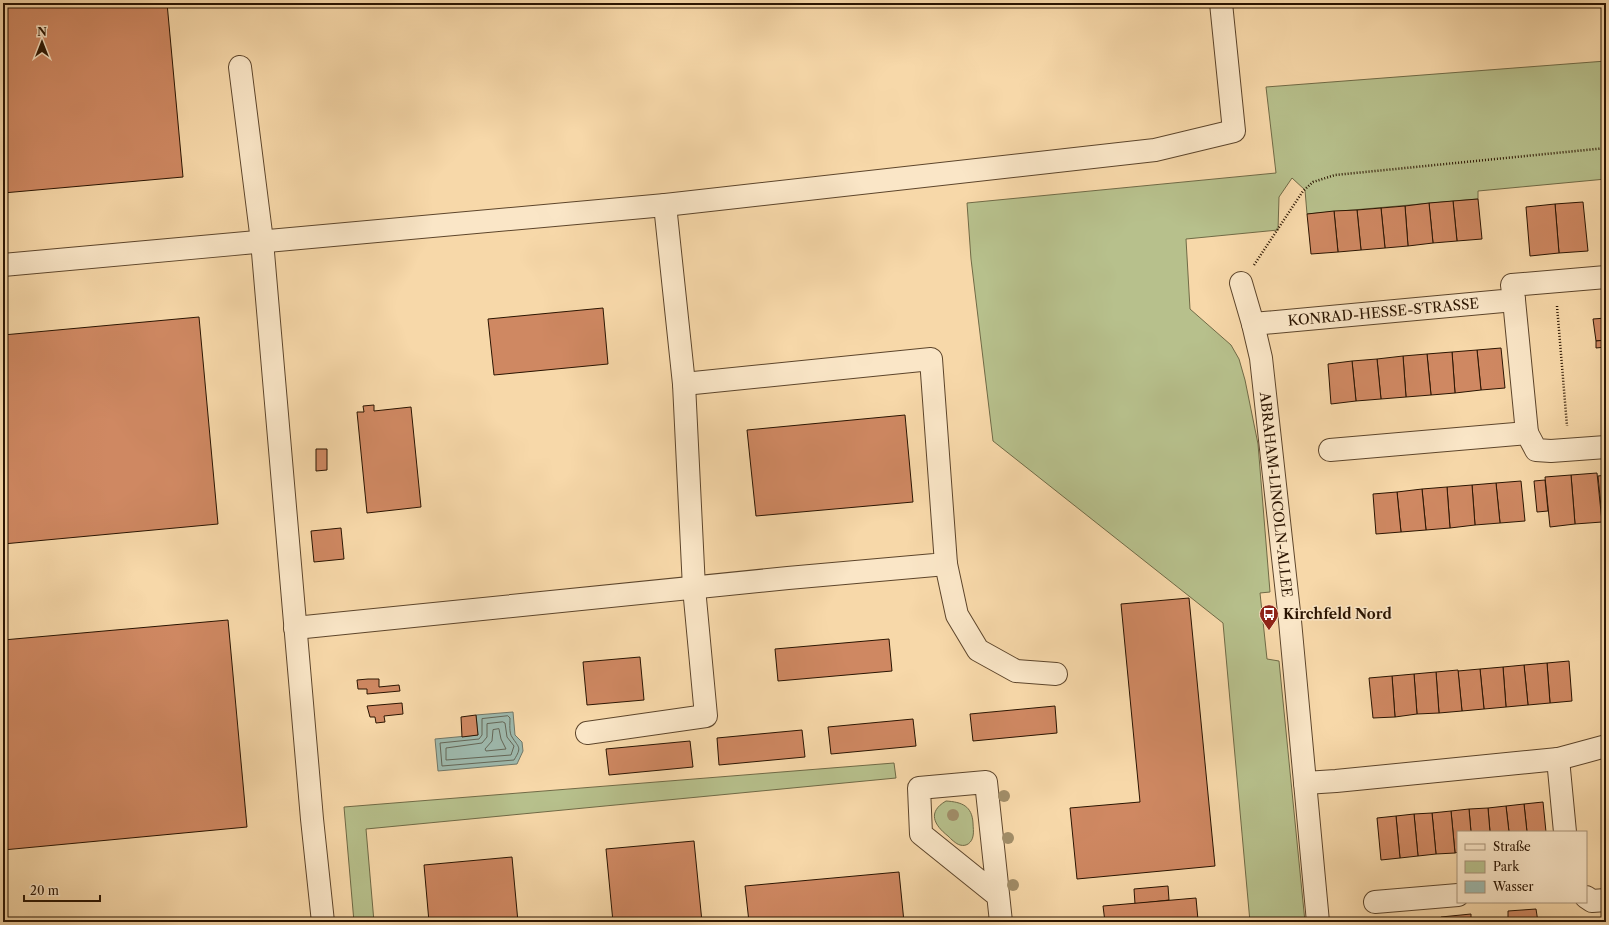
<svg xmlns="http://www.w3.org/2000/svg" width="1609" height="925" font-family="'Libre Caslon Text',serif">
<style>
.green{fill:#b7c08c;stroke:#706a46}
.water{fill:#9eb9ad;stroke:#707768}
.lines{fill:none;stroke-linecap:round;stroke-linejoin:round}
.shore{stroke:#646657;stroke-width:1}
.building{fill:#cf8862;stroke:#2a1401}
.minor-casing{stroke:#5d452b;stroke-width:24}
.path{stroke:#2a1401;stroke-width:2.5;stroke-dasharray:1 2;stroke-linecap:butt}
.minor{stroke:#fae6c7;stroke-width:22}
.tree{fill:#a18d68}
.labels{text-anchor:middle;dominant-baseline:central;stroke-width:3;stroke-linejoin:round;paint-order:stroke}
.street-label{font-size:14px;fill:#2a1401;stroke:#fae6c7}
.poi-label{font-size:14px;font-weight:bold;fill:#2a1401;stroke:#fae6c7;text-anchor:start}
</style>
<rect width="100%" height="100%" fill="#f7d8a9"/>
<filter id="stains"><feTurbulence type="fractalNoise" baseFrequency=".005" numOctaves="4"/><feColorMatrix values="0 0 0 0 .2 0 0 0 0 .09 0 0 0 0 .02 0 0 0 .5 -.17"/></filter>
<radialGradient id="worn" r=".72"><stop offset=".6" stop-color="#630" stop-opacity="0"/><stop offset="1" stop-color="#630" stop-opacity=".3"/></radialGradient>
<g class="green">
<polygon points="1606,61 1606,179 1478,191 1478,199 1307,214 1305,190 1292,178 1279,197 1278,230 1186,239 1190,309 1231,345 1239,359 1245,380 1258,444 1270,592 1260,593 1267,659 1279,661 1305,922 1250,922 1223,623 993,441 971,259 967,203 1276,173 1266,87"/>
<polygon points="894,763 896,778 366,829 374,922 354,922 344,807"/>
<path d="M946,801C962,802 972,806 973,823C973,827 974,832 973,836C972,842 967,847 960,845C956,844 951,839 948,836C934,825 927,812 946,801Z"/>
</g>
<polygon class="water" points="513,712 515,735 522,742 523,751 517,764 438,771 435,739 478,735 476,715"/>
<g class="lines">
<g class="shore">
<path d="M508,716L510,718C510,724 509,733 512,737C519,748 522,747 514,760L442,766L440,743L479,739L482,735V719Z"/>
<polygon points="503,722 505,723 507,737 514,746 511,755 446,760 446,748 482,743 487,737 487,724"/>
<polygon points="499,729 501,739 506,749 486,751 485,749 492,741 493,730"/>
</g>
</g>
<g class="building">
<polygon points="3,3 167,3 183,177 3,193"/>
<polygon points="1478,199 1482,239 1457,241 1453,201"/>
<polygon points="1453,201 1457,241 1433,243 1429,203"/>
<polygon points="1583,202 1588,251 1559,253 1555,204"/>
<polygon points="1429,203 1433,243 1408,246 1405,206"/>
<polygon points="1555,204 1559,253 1530,256 1526,207"/>
<polygon points="1405,206 1408,246 1385,248 1381,208"/>
<polygon points="1381,208 1385,248 1361,250 1357,210"/>
<polygon points="1357,210 1361,250 1338,252 1334,211"/>
<polygon points="1334,211 1338,252 1311,254 1307,214"/>
<polygon points="603,308 608,364 494,375 488,319"/>
<polygon points="199,317 218,524 3,544 3,335"/>
<polygon points="1606,318 1606,340 1596,341 1593,319"/>
<polygon points="1606,340 1606,347 1596,348 1596,341"/>
<polygon points="1501,348 1505,388 1481,390 1477,350"/>
<polygon points="1477,350 1481,390 1455,393 1452,352"/>
<polygon points="1452,352 1455,393 1431,395 1427,354"/>
<polygon points="1427,354 1431,395 1406,397 1403,356"/>
<polygon points="1403,356 1406,397 1381,399 1377,359"/>
<polygon points="1377,359 1381,399 1356,401 1352,361"/>
<polygon points="1352,361 1356,401 1331,404 1328,364"/>
<polygon points="1606,401 1606,409 1602,409 1602,402"/>
<polygon points="374,405 374,411 411,407 421,507 367,513 357,412 364,412 363,406"/>
<polygon points="1602,409 1606,409 1606,431 1604,431"/>
<polygon points="905,415 913,502 756,516 747,430"/>
<polygon points="316,449 327,449 327,470 316,471"/>
<polygon points="1597,473 1602,522 1575,524 1571,475"/>
<polygon points="1571,475 1575,524 1550,527 1545,477"/>
<polygon points="1606,475 1606,506 1601,507 1598,476"/>
<polygon points="1545,480 1548,511 1537,512 1534,481"/>
<polygon points="1521,481 1525,521 1500,523 1496,483"/>
<polygon points="1496,483 1500,523 1475,525 1472,485"/>
<polygon points="1472,485 1475,525 1450,528 1447,487"/>
<polygon points="1447,487 1450,528 1426,530 1422,489"/>
<polygon points="1422,489 1426,530 1401,532 1397,492"/>
<polygon points="1397,492 1401,532 1376,534 1373,494"/>
<polygon points="341,528 344,559 314,562 311,531"/>
<polygon points="1189,598 1215,866 1077,879 1070,808 1140,802 1121,604"/>
<polygon points="228,620 247,827 3,850 3,640"/>
<polygon points="889,639 892,671 778,681 775,649"/>
<polygon points="640,657 644,700 587,705 583,662"/>
<polygon points="1569,661 1572,701 1550,703 1547,663"/>
<polygon points="1547,663 1550,703 1528,705 1524,665"/>
<polygon points="1524,665 1528,705 1506,707 1503,667"/>
<polygon points="1503,667 1506,707 1484,709 1480,669"/>
<polygon points="1480,669 1484,709 1462,711 1458,671"/>
<polygon points="1458,670 1462,711 1439,713 1436,672"/>
<polygon points="1436,672 1439,713 1417,714 1414,674"/>
<polygon points="1414,674 1417,714 1395,717 1392,676"/>
<polygon points="1392,676 1395,717 1373,718 1369,678"/>
<polygon points="368,679 379,679 379,687 399,685 400,691 367,694 367,689 358,689 357,680"/>
<polygon points="402,703 403,714 384,716 385,722 376,723 375,717 370,717 367,706"/>
<polygon points="1055,706 1057,733 973,741 970,714"/>
<polygon points="476,715 478,735 462,737 461,717"/>
<polygon points="913,719 916,746 831,754 828,727"/>
<polygon points="802,730 805,757 719,765 717,738"/>
<polygon points="690,741 693,767 609,775 606,749"/>
<polygon points="1543,802 1546,832 1527,832 1524,804"/>
<polygon points="1524,804 1527,832 1509,832 1506,806"/>
<polygon points="1506,806 1509,832 1490,832 1488,808"/>
<polygon points="1488,808 1490,832 1471,832 1469,809"/>
<polygon points="1469,809 1471,832 1458,832 1458,852 1455,853 1451,811"/>
<polygon points="1451,811 1455,853 1436,854 1432,813"/>
<polygon points="1432,813 1436,854 1418,856 1414,814"/>
<polygon points="1414,814 1418,856 1400,858 1396,816"/>
<polygon points="1396,816 1400,858 1381,860 1377,818"/>
<polygon points="694,841 702,922 613,922 606,849"/>
<polygon points="512,857 518,922 429,922 424,865"/>
<polygon points="899,872 904,922 749,922 745,886"/>
<polygon points="1168,886 1169,900 1135,904 1134,889"/>
<polygon points="1196,898 1198,920 1203,919 1204,922 1105,922 1103,906"/>
<polygon points="1536,909 1538,922 1508,922 1508,911"/>
<polygon points="1471,914 1471,922 1441,922 1441,917"/>
<polygon points="254,918 254,922 213,922"/>
</g>
<g class="lines">
<defs>
<g id="minor">
<polyline points="240,67 262,241 312,819 323,922"/>
<polyline points="3,265 665,205 1155,150 1234,131 1221,3"/>
<path id="s1" d="M1241,283L1253,324L1261,358L1290,621L1318,922"/>
<polyline points="1514,300 1527,433"/>
<path id="s2" d="M1253,324L1514,300L1512,285L1606,277"/>
<polyline points="1330,450 1527,433 1536,450 1551,451 1606,447"/>
<polyline points="946,564 957,615 978,650 1016,671 1056,674"/>
<polyline points="295,628 788,578 946,564 931,359 684,384"/>
<polyline points="587,733 706,716 694,588 684,384 665,205"/>
<polyline points="1558,759 1565,832"/>
<polyline points="1305,783 1336,781 1558,759 1606,746"/>
<polyline points="998,896 921,834 919,788 986,782 1001,922"/>
<polyline points="1586,897 1592,901 1606,900"/>
<polyline points="1375,902 1458,895"/>
</g>
</defs>
<use href="#minor" class="minor-casing"/>
<g class="path">
<polyline points="1254,265 1303,191 1313,182 1335,175 1606,148"/>
<polyline points="1557,306 1567,426"/>
</g>
<use href="#minor" class="minor"/>
</g>
<g class="tree">
<circle cx="1004" cy="796" r="6"/>
<circle cx="953" cy="815" r="6"/>
<circle cx="1008" cy="838" r="6"/>
<circle cx="1013" cy="885" r="6"/>
</g>
<defs>
<symbol id="bus-pin" viewBox="-11 -11 22 30"><path d="M0 17L-7.5 6A9.5 9.5 0 1 1 7.5 6Z" fill="#8f2418" stroke="#fae6c7"/><path d="M-5-6H5V4H4V6H2V4H-2V6H-4V4H-5ZM-3.5-4V0h7V-4ZM-3.5 1.2v1.5H-2V1.2ZM2 1.2v1.5H3.5V1.2Z" fill="#fff"/></symbol>
</defs>
<g fill-rule="evenodd">
<use href="#bus-pin" x="1258" y="603" width="22" height="30"/>
</g>
<g class="labels">
<g class="street-label">
<text stroke="none"><textPath href="#s2" startOffset="131">KONRAD-HESSE-STRASSE</textPath></text>
<text stroke="none"><textPath href="#s1" startOffset="215">ABRAHAM-LINCOLN-ALLEE</textPath></text>
</g>
<g class="poi-label">
<text x="1283" y="614">Kirchfeld Nord</text>
</g>
</g>
<rect width="1609" height="925" fill="none" stroke="#f7d8a9" stroke-width="16"/>
<rect x="4" y="4" width="1601" height="917" fill="none" stroke="#2a1401" stroke-width="2"/>
<rect x="8" y="8" width="1593" height="909" fill="none" stroke="#2a1401"/>
<rect x="1457" y="831" width="130" height="72" fill="#fae6c7" stroke="#a79278"/>
<rect x="1465" y="844" width="20" height="6" fill="#fae6c7" stroke="#a79278"/>
<text x="1493" y="851" font-size="12" fill="#2a1401">Straße</text>
<rect x="1465" y="861" width="20" height="12" fill="#b7c08c" stroke="#a79278"/>
<text x="1493" y="871" font-size="12" fill="#2a1401">Park</text>
<rect x="1465" y="881" width="20" height="12" fill="#9eb9ad" stroke="#a79278"/>
<text x="1493" y="891" font-size="12" fill="#2a1401">Wasser</text>
<g transform="translate(42 42)" stroke="#fae6c7" stroke-width="3" paint-order="stroke">
<path d="M0-3L7 15L0 10L-7 15Z" fill="#2a1401"/>
<text y="-6" font-size="11" font-weight="bold" text-anchor="middle" fill="#2a1401">N</text>
</g>
<path d="M24 895v6h76v-6" fill="none" stroke="#2a1401" stroke-width="2"/>
<text x="30" y="895" font-size="12" fill="#2a1401" stroke="#fae6c7" stroke-width="3" paint-order="stroke">20 m</text>
<rect width="100%" height="100%" filter="url(#stains)"/>
<rect width="100%" height="100%" fill="url(#worn)"/>
</svg>
